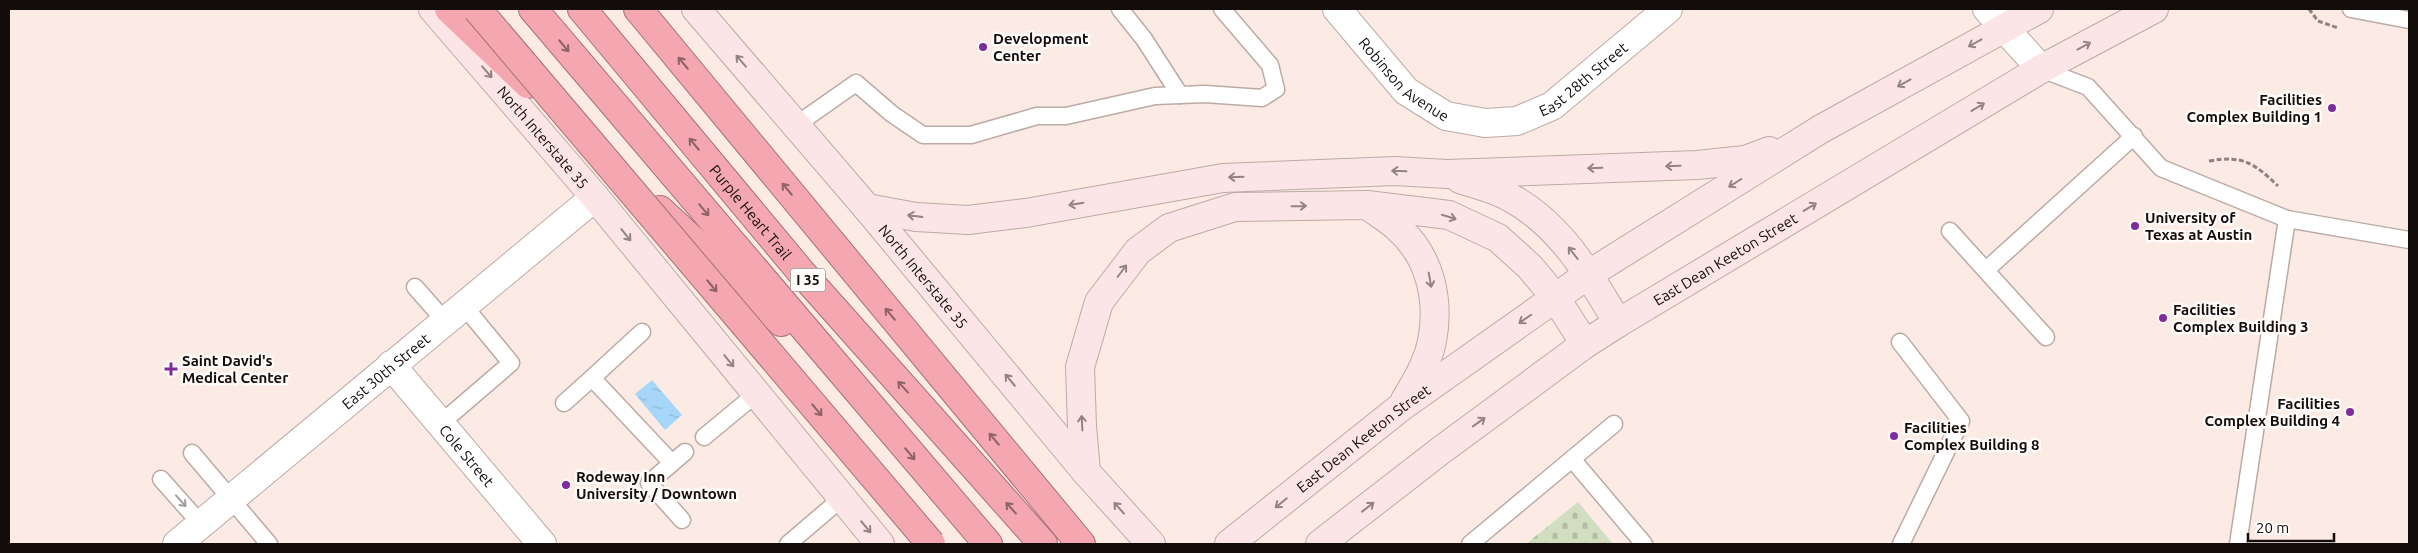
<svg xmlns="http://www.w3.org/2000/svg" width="2418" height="553" font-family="Ubuntu,sans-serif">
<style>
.cemetery{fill:url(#cemetery-stones)}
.water{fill:url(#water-ripples)}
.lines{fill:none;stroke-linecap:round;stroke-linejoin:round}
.lane-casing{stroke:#bbaba5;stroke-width:19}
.street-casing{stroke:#bbaba5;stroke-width:30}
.secondary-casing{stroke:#bbaba5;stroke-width:30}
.highway-casing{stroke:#a57176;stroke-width:30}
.path{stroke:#8e837e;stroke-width:3;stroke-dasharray:5 2.5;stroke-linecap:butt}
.lane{stroke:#fff;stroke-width:16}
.street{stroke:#fff;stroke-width:28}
.secondary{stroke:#fce5e7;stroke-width:28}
.highway{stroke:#f4a7b0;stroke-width:28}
.highway-bridge-casing{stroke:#a57176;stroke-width:30;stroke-linecap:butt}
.highway-bridge{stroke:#f4a7b0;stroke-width:28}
.oneway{stroke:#938484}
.oneway2{stroke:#8e6266}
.oneway3{stroke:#a09e9d}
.poi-dot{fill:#7d2c9c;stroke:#fffbfa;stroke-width:2}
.labels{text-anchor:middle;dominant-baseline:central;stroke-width:5;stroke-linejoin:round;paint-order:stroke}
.shield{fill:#fffbfa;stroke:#595453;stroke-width:1}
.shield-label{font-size:14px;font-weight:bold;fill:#120d0b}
.poi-label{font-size:15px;font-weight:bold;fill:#120d0b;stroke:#fffbfa;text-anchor:start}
.street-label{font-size:15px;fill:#120d0b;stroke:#fffbfa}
</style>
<defs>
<pattern id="cemetery-stones" width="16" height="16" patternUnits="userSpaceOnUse" patternTransform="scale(1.25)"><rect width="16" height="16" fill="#d1debf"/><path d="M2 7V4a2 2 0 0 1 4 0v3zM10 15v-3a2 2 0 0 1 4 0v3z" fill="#b2bda3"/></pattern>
<pattern id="water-ripples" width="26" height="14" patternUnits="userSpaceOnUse" patternTransform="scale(1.25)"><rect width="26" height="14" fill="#a6d6f9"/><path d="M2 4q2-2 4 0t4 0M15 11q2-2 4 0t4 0" fill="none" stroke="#8eb6d4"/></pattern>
</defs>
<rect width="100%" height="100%" fill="#fbebe4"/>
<polygon class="cemetery" points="1578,502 1613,544 1526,544"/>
<polygon class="water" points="652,380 682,415 665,430 635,394"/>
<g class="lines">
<defs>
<g id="lane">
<polyline points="1120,9 1144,39 1180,95"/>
<polyline points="2351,9 2409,20"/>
<polyline points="2041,69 2088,87 2161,168 2287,219 2409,240"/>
<polyline points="796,125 856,83 892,114 923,135 971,135 1037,116 1066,116 1155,96 1205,94 1262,98 1276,89 1270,65 1222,9"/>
<polyline points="1950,231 2046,337"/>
<polyline points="1986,270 2134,136"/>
<polyline points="415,287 445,321"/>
<polyline points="1900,342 1961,421 1901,544"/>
<polyline points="592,378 642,332"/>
<polyline points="564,403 592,378 672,463"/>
<polyline points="440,424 511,363 464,306"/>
<polyline points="704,437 756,394"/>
<polyline points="192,453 269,544"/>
<polyline points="1572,459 1644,544"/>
<polyline points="161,479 201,524"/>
<polyline points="682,520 649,483 685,452"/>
<polyline points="788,544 842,498"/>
<polyline points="1470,544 1614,424"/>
<polyline points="2238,544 2287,219"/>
</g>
<g id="street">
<path id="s1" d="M1337,9L1406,91L1446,116L1485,123L1517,121L1552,106L1668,9"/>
<polyline points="1987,9 2041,69"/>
<path id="s2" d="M391,365L542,544"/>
<path id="s3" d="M177,544L595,197"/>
</g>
<g id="secondary">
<path id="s4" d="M433,9L595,197L880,544"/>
<path id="s5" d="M696,9L867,208L1086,472L1151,544"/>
<path d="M1460,179C1477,185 1496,189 1511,198C1561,225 1590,276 1618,323"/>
<path d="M1370,207C1379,214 1390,220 1398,228C1430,256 1440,300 1432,341C1428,362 1416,382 1405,400"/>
<polyline points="867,208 916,217 968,220 1026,213 1223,178 1395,171 1447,174 1697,165 1745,160 1769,151"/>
<polyline points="1086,472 1082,426 1080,367 1099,302 1138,251 1169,228 1235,207 1367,205 1449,215 1498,238 1530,267 1555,297 1585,344"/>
<path id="s6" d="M1229,544L1401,407L1589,274L1821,129L2039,9"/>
<path id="s7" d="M1320,544L1440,451L1585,344L1618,323L2041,69L2154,9"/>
</g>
<g id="highway">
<polyline points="449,9 528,84"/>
<polyline points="533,9 988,544"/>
<path id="s8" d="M582,9L801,272L1043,544"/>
<polyline points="638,9 1081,544"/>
<polyline points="660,210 781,322"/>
</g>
</defs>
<use href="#lane" class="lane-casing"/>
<use href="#street" class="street-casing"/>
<use href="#secondary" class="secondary-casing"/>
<use href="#highway" class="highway-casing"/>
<g class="path">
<polyline points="2309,9 2318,21 2338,28"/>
<path d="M2209,161C2243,155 2254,163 2278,186"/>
</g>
<use href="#lane" class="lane"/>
<use href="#street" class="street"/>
<use href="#secondary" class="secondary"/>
<use href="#highway" class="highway"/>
<defs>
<polyline id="highway-bridge" points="477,9 931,544"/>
</defs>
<use href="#highway-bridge" class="highway-bridge-casing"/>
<use href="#highway-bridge" class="highway-bridge"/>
</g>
<defs><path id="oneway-shaft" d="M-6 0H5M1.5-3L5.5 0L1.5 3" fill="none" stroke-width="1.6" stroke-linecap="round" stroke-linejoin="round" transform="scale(1.25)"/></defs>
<g class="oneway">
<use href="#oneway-shaft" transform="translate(1975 43) rotate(151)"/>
<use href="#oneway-shaft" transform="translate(2084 46) rotate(-28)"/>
<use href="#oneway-shaft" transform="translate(741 61) rotate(-131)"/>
<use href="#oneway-shaft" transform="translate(487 72) rotate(49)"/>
<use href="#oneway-shaft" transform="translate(1904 83) rotate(151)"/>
<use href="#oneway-shaft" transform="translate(1978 107) rotate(-31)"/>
<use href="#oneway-shaft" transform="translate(1673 166) rotate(178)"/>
<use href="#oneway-shaft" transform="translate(1595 168) rotate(178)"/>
<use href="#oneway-shaft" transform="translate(1399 171) rotate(-178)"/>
<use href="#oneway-shaft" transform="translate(1236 177) rotate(178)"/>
<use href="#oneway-shaft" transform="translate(1735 183) rotate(148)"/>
<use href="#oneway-shaft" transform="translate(1076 204) rotate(170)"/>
<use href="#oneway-shaft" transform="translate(1299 206) rotate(-1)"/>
<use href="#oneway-shaft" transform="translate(1810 207) rotate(-31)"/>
<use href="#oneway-shaft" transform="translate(915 216) rotate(-173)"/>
<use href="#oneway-shaft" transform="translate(1449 217) rotate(17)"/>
<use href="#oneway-shaft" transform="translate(626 235) rotate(51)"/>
<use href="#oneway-shaft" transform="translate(1573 253) rotate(-128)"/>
<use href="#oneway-shaft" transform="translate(1122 271) rotate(-53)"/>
<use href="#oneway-shaft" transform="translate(1430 280) rotate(80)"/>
<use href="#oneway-shaft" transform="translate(1525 319) rotate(145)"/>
<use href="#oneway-shaft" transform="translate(729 361) rotate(51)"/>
<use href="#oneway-shaft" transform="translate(1010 380) rotate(-130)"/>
<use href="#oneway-shaft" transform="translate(1479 422) rotate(-36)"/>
<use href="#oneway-shaft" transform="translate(1082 423) rotate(-93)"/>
<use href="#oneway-shaft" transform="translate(1281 503) rotate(141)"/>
<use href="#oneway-shaft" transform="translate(1368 507) rotate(-38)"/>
<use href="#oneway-shaft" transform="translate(1119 508) rotate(-132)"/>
<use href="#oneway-shaft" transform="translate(866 527) rotate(50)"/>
</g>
<g class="oneway2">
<use href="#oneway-shaft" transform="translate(564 46) rotate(50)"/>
<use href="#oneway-shaft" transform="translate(683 63) rotate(-130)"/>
<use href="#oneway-shaft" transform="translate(694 144) rotate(-130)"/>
<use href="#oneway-shaft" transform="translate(787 189) rotate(-130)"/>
<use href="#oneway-shaft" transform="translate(704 210) rotate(50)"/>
<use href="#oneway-shaft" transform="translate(712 286) rotate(50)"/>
<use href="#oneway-shaft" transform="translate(890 314) rotate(-130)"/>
<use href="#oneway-shaft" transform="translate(903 387) rotate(-132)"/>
<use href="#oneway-shaft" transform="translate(817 410) rotate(50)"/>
<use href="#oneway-shaft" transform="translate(994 439) rotate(-130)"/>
<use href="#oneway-shaft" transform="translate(910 454) rotate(50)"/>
<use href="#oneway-shaft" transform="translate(1011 508) rotate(-132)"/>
</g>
<use class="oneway3" href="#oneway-shaft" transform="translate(181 501) rotate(48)"/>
<g class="poi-dot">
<circle cx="983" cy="47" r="5"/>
<circle cx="2332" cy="108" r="5"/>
<circle cx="2135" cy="226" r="5"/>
<circle cx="2163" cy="318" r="5"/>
<path d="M168.5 361.5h5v5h5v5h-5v5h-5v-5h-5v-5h5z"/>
<circle cx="2350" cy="412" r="5"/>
<circle cx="1894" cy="436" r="5"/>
<circle cx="566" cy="485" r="5"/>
</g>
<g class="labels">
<rect class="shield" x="790.5" y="268.5" width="35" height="23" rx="4"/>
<g class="shield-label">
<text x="808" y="280">I 35</text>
</g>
<g class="poi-label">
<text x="993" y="38">Development<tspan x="993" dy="17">Center</tspan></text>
<text x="2322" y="99" text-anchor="end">Facilities<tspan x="2322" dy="17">Complex Building 1</tspan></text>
<text x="2145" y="217">University of<tspan x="2145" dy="17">Texas at Austin</tspan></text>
<text x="2173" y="309">Facilities<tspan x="2173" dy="17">Complex Building 3</tspan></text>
<text x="182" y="360">Saint David's<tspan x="182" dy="17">Medical Center</tspan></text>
<text x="2340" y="403" text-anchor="end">Facilities<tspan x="2340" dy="17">Complex Building 4</tspan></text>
<text x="1904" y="427">Facilities<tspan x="1904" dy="17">Complex Building 8</tspan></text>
<text x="576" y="476">Rodeway Inn<tspan x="576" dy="17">University / Downtown</tspan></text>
</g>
<g class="street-label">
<text stroke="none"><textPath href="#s1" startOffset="98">Robinson Avenue</textPath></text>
<text stroke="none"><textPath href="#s1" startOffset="305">East 28th Street</textPath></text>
<text stroke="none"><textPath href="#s4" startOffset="169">North Interstate 35</textPath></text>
<text stroke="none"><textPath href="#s8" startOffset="264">Purple Heart Trail</textPath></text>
<text stroke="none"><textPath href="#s7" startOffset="496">East Dean Keeton Street</textPath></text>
<text stroke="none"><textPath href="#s5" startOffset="351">North Interstate 35</textPath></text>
<text stroke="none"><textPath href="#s3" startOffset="271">East 30th Street</textPath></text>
<text stroke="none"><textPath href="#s6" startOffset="171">East Dean Keeton Street</textPath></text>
<text stroke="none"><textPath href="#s2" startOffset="118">Cole Street</textPath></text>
</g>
</g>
<rect width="2418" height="553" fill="none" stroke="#120d0b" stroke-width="20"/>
<path d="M2248 533v8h86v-8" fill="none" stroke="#120d0b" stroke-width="2.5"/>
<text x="2256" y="533" font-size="15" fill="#120d0b" stroke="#fffbfa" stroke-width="4" paint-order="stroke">20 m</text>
</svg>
